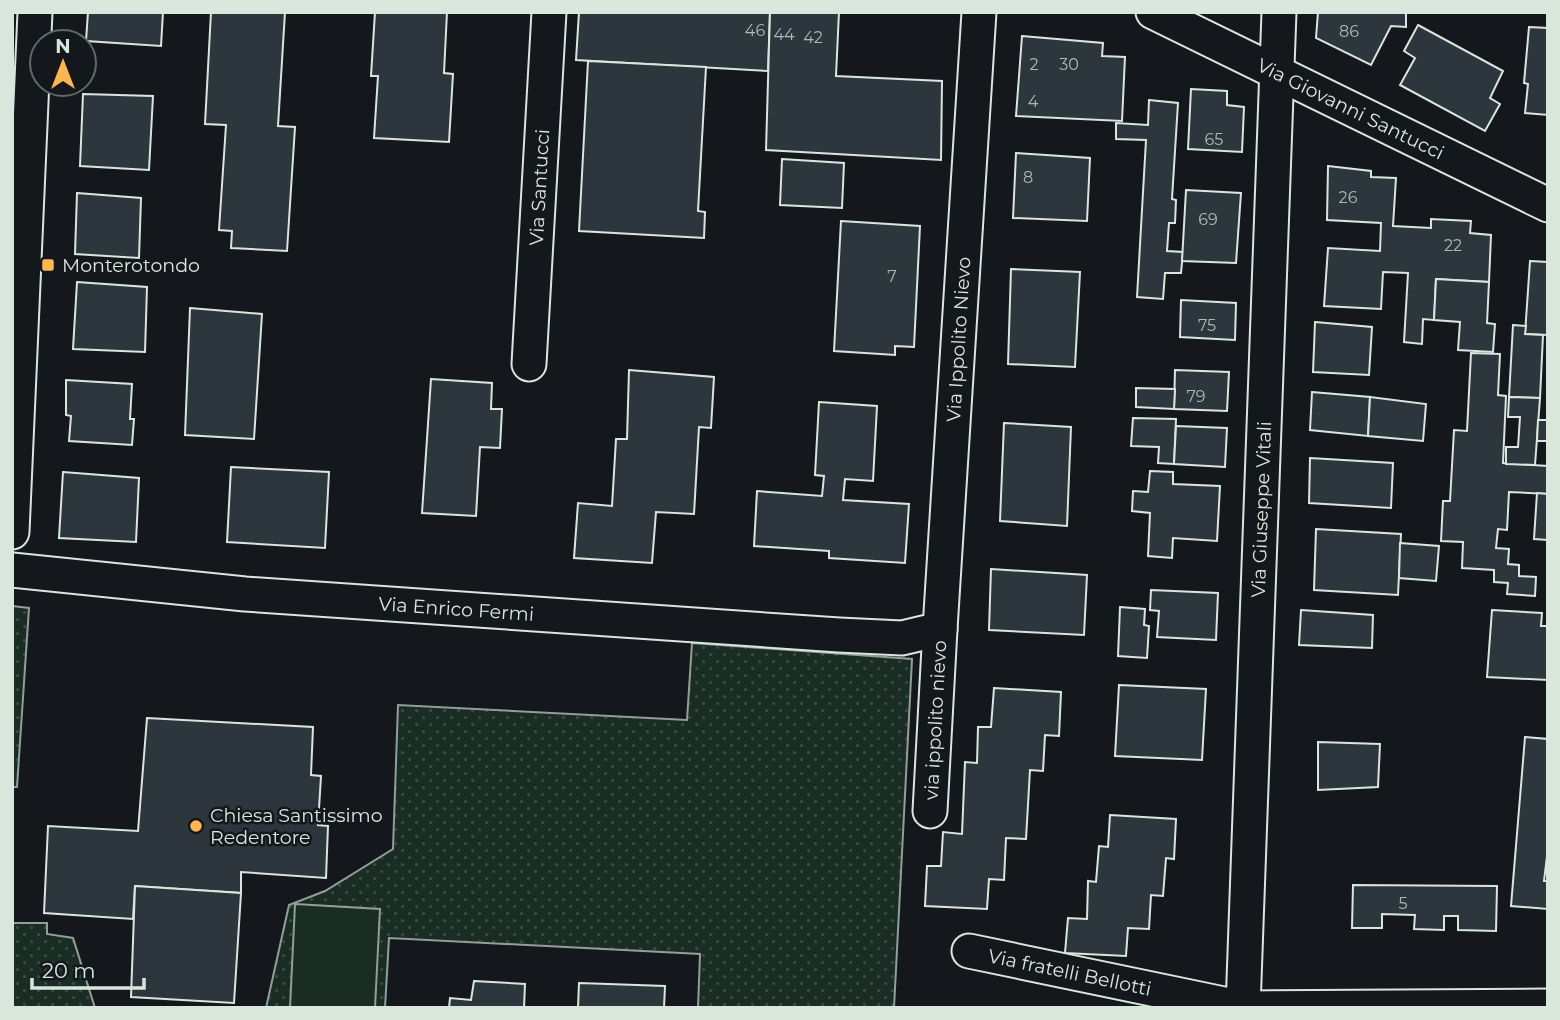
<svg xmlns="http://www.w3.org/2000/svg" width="1560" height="1020" font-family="Montserrat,sans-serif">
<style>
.grass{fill:url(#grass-dots);stroke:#939e99;stroke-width:2}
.garden{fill:#1a2d24;stroke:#939e99;stroke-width:2}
.building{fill:#2c363c;stroke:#d8e6dc;stroke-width:2}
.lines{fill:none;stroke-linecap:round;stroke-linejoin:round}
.minor-casing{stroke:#d8e6dc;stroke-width:37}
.minor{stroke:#14181c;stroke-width:33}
.poi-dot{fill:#ffb74d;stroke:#14181c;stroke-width:2.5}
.labels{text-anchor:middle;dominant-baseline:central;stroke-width:5;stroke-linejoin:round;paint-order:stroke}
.number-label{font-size:16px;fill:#adbab4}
.street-label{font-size:19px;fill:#d8e6dc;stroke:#14181c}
.poi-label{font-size:19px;fill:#d8e6dc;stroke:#14181c;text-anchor:start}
</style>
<defs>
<pattern id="grass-dots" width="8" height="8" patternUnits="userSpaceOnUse" patternTransform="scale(1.75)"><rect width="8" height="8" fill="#1a2d24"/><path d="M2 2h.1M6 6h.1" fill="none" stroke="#3b4b43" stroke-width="1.8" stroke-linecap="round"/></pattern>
</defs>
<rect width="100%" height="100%" fill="#14181c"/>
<g class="grass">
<polygon points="12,606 29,608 17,787 12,787"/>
<polygon points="692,643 912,659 894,1008 698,1008 700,954 389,938 385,1008 266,1008 289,905 325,891 393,849 398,705 687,720"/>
<polygon points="12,923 47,923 47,934 73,938 95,1008 12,1008"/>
</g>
<polygon class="garden" points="295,904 380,909 375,1008 290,1008"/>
<g class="building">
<polygon points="88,12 163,12 161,46 86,41"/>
<polygon points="211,12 285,12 278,126 295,127 287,251 231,248 232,231 219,230 226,125 205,124"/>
<polygon points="375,12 447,12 444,73 453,74 449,142 374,138 378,76 371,76"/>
<polygon points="579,12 770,12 768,71 576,60"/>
<polygon points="770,12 839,12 836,76 942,81 941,160 766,150"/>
<polygon points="1318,12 1406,12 1406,27 1391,26 1371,65 1316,38"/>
<polygon points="1418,25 1503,71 1490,98 1500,104 1485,131 1400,85 1415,58 1404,51"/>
<polygon points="1529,27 1548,28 1548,115 1525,113 1528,84 1524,83"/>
<polygon points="1022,36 1103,43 1102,56 1125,57 1122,121 1016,116"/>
<polygon points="588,61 706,67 698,211 705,212 704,238 579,231"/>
<polygon points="1191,89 1227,91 1227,105 1244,107 1242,152 1188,149"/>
<polygon points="83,94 153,96 149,170 80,166"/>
<polygon points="1149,100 1178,103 1172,199 1176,200 1175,223 1169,223 1167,251 1183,252 1181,273 1165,273 1163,299 1137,297 1146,140 1116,139 1116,123 1148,125"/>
<polygon points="1016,153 1090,158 1087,221 1013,218"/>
<polygon points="782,159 844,163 842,208 780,205"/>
<polygon points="1328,166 1371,171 1371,177 1396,178 1393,226 1431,228 1431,219 1471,221 1470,233 1491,235 1489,282 1436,279 1434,320 1423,319 1422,344 1404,342 1408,273 1383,272 1381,309 1324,306 1328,248 1380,251 1381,223 1327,220"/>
<polygon points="1186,190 1241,193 1236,263 1182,261"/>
<polygon points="77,193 141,198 139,258 75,254"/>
<polygon points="841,221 920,226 914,347 895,346 895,355 834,351"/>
<polygon points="1530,261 1548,262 1548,335 1525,334"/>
<polygon points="1011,269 1080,272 1075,367 1008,364"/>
<polygon points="1436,279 1489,282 1487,323 1495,324 1493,352 1458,350 1460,322 1434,320"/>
<polygon points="77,282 147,287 145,352 73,349"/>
<polygon points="1181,300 1236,303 1235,340 1180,337"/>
<polygon points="190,308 262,314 254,439 185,435"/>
<polygon points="1315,322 1372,327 1369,375 1313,372"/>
<polygon points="1513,325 1526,326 1525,334 1543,335 1540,398 1509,397"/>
<polygon points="1471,353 1500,354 1498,395 1506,396 1503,463 1548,466 1548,494 1509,492 1507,530 1498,529 1496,548 1509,549 1508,564 1519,565 1519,576 1536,577 1535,596 1507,594 1508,583 1494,582 1494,570 1462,568 1463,542 1441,541 1443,501 1450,501 1454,430 1467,431"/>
<polygon points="629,370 714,377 711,428 699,427 694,514 656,512 652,563 574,558 578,503 612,506 616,439 627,439"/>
<polygon points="1175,370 1229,372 1227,411 1174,409"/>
<polygon points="431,379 492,383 491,409 502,409 500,448 480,447 476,516 422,513"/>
<polygon points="66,380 132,384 130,419 134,419 132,445 69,441 71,416 66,415"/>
<polygon points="1136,388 1175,389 1174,409 1136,407"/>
<polygon points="1312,392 1370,397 1368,436 1310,430"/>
<polygon points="1370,397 1426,404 1423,441 1368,436"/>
<polygon points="1509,397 1540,398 1535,465 1506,464 1506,447 1518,447 1520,417 1508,417"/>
<polygon points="819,402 877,406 873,481 845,479 843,500 909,504 905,563 829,558 829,551 754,546 757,491 822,496 824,476 815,475"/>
<polygon points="1133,418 1176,419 1174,464 1158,463 1159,447 1131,446"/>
<polygon points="1538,420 1548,420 1548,441 1537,441"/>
<polygon points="1004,423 1071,427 1067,526 1000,521"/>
<polygon points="1176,426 1227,428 1225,467 1174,464"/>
<polygon points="1310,458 1393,463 1391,508 1309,503"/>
<polygon points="231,467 329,472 325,548 227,542"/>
<polygon points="1150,471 1173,472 1173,484 1220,486 1217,541 1173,538 1172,558 1148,556 1150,513 1132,511 1133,491 1148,492"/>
<polygon points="63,472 139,478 136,542 59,538"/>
<polygon points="1537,493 1548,494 1548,540 1534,539"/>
<polygon points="1316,529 1401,534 1398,595 1314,590"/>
<polygon points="1400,543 1439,546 1436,581 1399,578"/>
<polygon points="991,569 1087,575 1084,635 989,630"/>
<polygon points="1151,590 1218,593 1216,640 1157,637 1159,611 1150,610"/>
<polygon points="1120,607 1145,609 1144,625 1149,626 1147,658 1118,656"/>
<polygon points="1301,610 1373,615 1372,648 1299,645"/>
<polygon points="1492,610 1542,613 1541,626 1548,626 1548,680 1487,677"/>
<polygon points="1119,685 1206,689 1202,760 1115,756"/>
<polygon points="994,688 1061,692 1059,736 1045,735 1043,771 1030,770 1026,839 1006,838 1004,880 989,879 987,909 925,906 927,866 941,866 943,832 962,834 965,762 977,763 978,727 991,727"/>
<polygon points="147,718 313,727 311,775 321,776 318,825 328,826 326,878 241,872 241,893 135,886 133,919 44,913 48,826 138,831"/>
<polygon points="1525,737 1548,739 1548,848 1544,881 1548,881 1548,909 1511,906"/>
<polygon points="1318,742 1380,744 1378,787 1318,790"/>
<polygon points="1110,815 1176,819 1174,859 1166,858 1163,896 1151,895 1149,929 1128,928 1126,956 1065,953 1068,918 1087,919 1088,881 1096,882 1099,846 1108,847"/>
<polygon points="1353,885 1497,886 1496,931 1458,930 1458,916 1444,916 1444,930 1414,929 1415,915 1382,914 1382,928 1352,928"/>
<polygon points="135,886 241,893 234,1003 131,997"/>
<polygon points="474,981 525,984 524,1008 449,1008 450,998 471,1000"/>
<polygon points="579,983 665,986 664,1008 578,1008"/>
</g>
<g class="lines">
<defs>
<g id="minor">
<path id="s1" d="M1153,12L1548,205"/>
<path id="s2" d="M529,364L549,12"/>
<polyline points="12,532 35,12"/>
<path id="s3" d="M12,570L245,594L839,635L902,638L940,629L979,12"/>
<path id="s4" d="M930,811L940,629"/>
<path id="s5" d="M969,951L1243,1008L1548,1006"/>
<path id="s6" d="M1243,1008L1279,12"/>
</g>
</defs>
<use href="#minor" class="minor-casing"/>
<use href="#minor" class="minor"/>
</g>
<g class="poi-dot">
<rect x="41" y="258" width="14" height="14" rx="3.5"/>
<circle cx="196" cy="826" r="7"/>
</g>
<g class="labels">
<g class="number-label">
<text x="755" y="30">46</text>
<text x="1349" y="31">86</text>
<text x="784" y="34">44</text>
<text x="813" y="37">42</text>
<text x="1034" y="64">2</text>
<text x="1069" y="64">30</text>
<text x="1033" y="101">4</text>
<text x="1214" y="139">65</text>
<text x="1028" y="177">8</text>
<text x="1348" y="197">26</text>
<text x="1208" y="219">69</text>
<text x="1453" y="245">22</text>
<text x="892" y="276">7</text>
<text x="1207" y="325">75</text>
<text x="1196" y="396">79</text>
<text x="1403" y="903">5</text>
</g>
<g class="street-label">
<text stroke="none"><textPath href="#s1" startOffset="220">Via Giovanni Santucci</textPath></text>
<text stroke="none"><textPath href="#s2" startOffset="177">Via Santucci</textPath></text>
<text stroke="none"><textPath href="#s3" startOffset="1222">Via Ippolito Nievo</textPath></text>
<text stroke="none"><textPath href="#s6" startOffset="499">Via Giuseppe Vitali</textPath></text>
<text stroke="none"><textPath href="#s3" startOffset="446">Via Enrico Fermi</textPath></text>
<text stroke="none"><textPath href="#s4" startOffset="91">via ippolito nievo</textPath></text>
<text stroke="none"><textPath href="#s5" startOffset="103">Via fratelli Bellotti</textPath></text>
</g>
<g class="poi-label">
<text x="62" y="265">Monterotondo</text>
<text x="210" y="815">Chiesa Santissimo<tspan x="210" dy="22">Redentore</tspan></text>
</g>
</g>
<rect width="1560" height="1020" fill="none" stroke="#d8e6dc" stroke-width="28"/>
<g transform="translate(63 63)"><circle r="33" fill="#14181c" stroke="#626a69" stroke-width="2"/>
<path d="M0-5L12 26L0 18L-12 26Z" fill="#ffb74d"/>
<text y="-10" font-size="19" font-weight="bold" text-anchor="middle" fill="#d8e6dc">N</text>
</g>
<path d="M32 978v10h112v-10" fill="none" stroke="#d8e6dc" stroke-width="3.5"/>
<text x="42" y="978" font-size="21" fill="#d8e6dc" stroke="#14181c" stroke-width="5" paint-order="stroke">20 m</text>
</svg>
